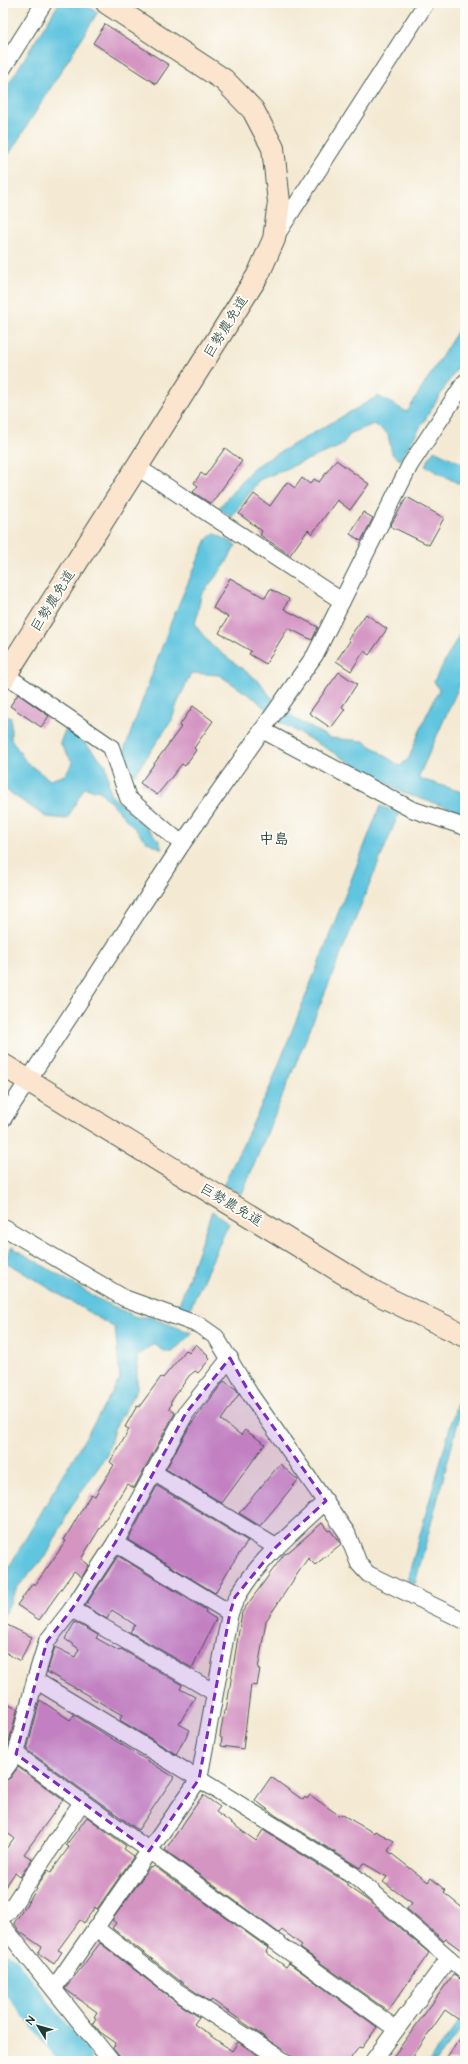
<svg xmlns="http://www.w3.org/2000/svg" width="468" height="2064" font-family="'Architects Daughter','Klee One',sans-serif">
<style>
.water{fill:#61c5df;stroke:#40818a}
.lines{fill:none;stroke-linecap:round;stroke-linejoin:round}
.river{stroke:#61c5df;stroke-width:30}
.building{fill:#d495c3}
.street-casing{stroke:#3f574c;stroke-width:18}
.secondary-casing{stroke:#3f574c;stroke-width:24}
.street{stroke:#fff;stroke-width:16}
.secondary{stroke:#fbe5cf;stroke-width:22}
.marked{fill:#7b2cbf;fill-opacity:0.2;stroke:#7b2cbf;stroke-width:3;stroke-dasharray:8 5;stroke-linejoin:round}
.labels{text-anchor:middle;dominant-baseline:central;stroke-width:4;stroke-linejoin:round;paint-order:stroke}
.street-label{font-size:14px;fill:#1f3d34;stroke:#fdfcf7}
.neighbourhood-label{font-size:15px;font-weight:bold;fill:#1f3d34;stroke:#fdfcf7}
</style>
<rect width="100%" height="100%" fill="#fdfcf7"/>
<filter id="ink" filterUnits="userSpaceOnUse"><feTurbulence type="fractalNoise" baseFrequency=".025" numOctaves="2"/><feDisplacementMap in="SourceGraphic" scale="8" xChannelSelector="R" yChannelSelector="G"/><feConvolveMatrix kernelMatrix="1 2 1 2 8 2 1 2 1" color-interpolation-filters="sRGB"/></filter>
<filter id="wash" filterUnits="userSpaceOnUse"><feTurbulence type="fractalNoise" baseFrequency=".012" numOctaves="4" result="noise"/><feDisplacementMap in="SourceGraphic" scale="16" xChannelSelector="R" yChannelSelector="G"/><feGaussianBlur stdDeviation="0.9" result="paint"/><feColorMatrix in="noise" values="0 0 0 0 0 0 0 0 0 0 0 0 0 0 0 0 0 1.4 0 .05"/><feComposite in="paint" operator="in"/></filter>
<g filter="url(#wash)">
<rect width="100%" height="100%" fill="#f4ead4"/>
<g class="water">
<polygon points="59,3 81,3 98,12 3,164 3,93"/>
<polygon points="465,319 465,355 400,460 392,454 388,434 374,424 351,433 341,446 259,480 232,517 218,509 254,467 378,396 407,412"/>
<polygon points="434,450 465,465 465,487 425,466"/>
<polygon points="214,533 236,545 225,565 201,595 195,625 211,645 260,682 269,695 297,720 330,738 364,741 400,766 409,758 425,718 439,690 434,681 465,624 465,673 418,778 465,793 465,813 406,794 280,722 255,699 219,675 191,673 177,704 172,720 135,774 129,771 124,751 171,622 207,539"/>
<polygon points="3,715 11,718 11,739 26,762 50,780 65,775 73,763 60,743 65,730 83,741 106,765 110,794 158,839 162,849 146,841 100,791 84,788 67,819 46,817 3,788"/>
<polygon points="380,806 399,813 242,1194 223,1186 270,1087"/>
<polygon points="212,1211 229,1223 189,1311 178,1307"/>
<polygon points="12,1247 100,1300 136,1317 149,1317 192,1333 173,1352 165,1352 154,1344 137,1357 137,1389 114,1429 107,1455 72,1505 48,1553 17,1588 3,1617 3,1577 120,1379 115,1328 4,1261"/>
<polygon points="465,1374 465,1396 415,1584 407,1581"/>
<polygon points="465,2014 465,2024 436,2061 429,2061"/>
</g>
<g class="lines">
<polyline class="river" points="3,1967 77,2061"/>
</g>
<g id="blocks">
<g class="building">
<polygon points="105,24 169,65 156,84 93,43"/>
<polygon points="225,448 242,461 211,504 193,492 198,486 194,483 201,473 205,476"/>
<polygon points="336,460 369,484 350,510 337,500 312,534 308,530 290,555 260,535 262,531 239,514 254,494 270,506 287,482 295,488 302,478 310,484 314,479 319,482"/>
<polygon points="407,497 444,518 429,545 390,526"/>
<polygon points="363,512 373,518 361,541 350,534"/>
<polygon points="230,578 265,598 270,589 289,599 284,609 318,627 312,640 288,628 266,664 249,654 251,651 219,633 228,617 213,608"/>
<polygon points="366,614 387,629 369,655 364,651 351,671 336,661 350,641 348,639"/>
<polygon points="339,672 357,684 342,707 345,709 331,728 309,713"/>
<polygon points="18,694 49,716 41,727 10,706"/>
<polygon points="193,706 213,721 194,748 196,750 185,766 182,764 157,795 140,783 181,727 179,726"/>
<polygon points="196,1344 208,1355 207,1356 210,1359 198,1373 195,1371 189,1376 170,1403 172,1404 169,1408 175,1413 134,1488 127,1484 81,1559 89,1565 82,1577 74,1571 39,1620 17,1605 33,1583 35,1585 66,1541 64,1540 91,1494 95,1496 114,1465 110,1462 125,1437 129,1429 125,1427 137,1406 139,1407 161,1377 163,1378 186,1350 189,1353"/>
<polygon points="224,1381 236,1389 239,1394 221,1420 241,1435 245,1430 265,1444 222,1503 166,1469 191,1424"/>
<polygon points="280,1464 298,1480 260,1526 239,1513"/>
<polygon points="157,1486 248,1541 232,1564 215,1593 128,1540"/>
<polygon points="322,1523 328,1531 330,1530 341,1544 315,1565 308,1558 266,1621 258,1669 260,1669 257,1686 251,1685 243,1749 221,1746 222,1738 220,1737 224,1711 226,1711 242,1612 285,1553 286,1554"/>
<polygon points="118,1556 206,1610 205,1612 216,1619 192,1668 130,1632 135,1625 112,1610 107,1619 85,1606"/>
<polygon points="75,1622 98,1635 96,1638 119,1651 121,1649 182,1685 180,1689 195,1697 179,1724 190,1730 176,1754 120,1720 122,1715 47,1672 55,1647 75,1657 79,1649 65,1639"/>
<polygon points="7,1625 32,1637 20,1661 3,1651 3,1633"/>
<polygon points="40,1700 70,1720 74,1715 174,1777 138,1830 27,1750"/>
<polygon points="3,1702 17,1709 18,1707 7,1750 3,1756"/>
<polygon points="18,1767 63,1800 24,1854 32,1859 20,1877 15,1873 3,1890 3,1853 14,1838 3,1830 3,1781 10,1778"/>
<polygon points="271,1777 303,1800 305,1797 307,1799 310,1795 340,1816 341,1814 374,1833 375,1831 394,1841 388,1851 428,1882 431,1878 446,1891 444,1893 465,1910 465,1953 446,1939 444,1941 407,1909 412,1903 383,1882 387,1877 363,1863 360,1868 275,1815 255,1800"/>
<polygon points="203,1795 220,1807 216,1812 256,1841 263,1830 347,1883 347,1886 367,1900 429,1953 388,2011 300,1948 302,1945 282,1930 279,1933 165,1850"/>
<polygon points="87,1817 126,1846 124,1849 134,1856 97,1909 95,1907 84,1923 80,1920 58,1950 62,1952 54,1964 38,1953 42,1947 20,1932 14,1923 37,1889 36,1888 48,1870 51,1872 69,1847 66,1845"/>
<polygon points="154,1866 268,1948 266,1952 286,1967 289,1963 377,2027 362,2048 359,2047 349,2061 298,2061 212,2000 210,2002 184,1984 112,1928 116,1923 112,1920 150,1867 152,1868"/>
<polygon points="100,1943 172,1999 199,2017 194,2024 232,2051 238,2042 259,2056 255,2061 126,2061 119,2056 113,2048 116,2043 100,2032 93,2023 96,2018 94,2017 97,2012 65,1989"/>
<polygon points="453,1975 465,1981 465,2024 445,2010 410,2061 390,2061"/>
<polygon points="465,2032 465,2061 444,2061"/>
</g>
</g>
</g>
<g filter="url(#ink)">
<use href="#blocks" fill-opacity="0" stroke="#3f574c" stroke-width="1"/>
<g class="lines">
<defs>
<g id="street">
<polyline points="3,68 44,3"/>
<polyline points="276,236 426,3"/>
<polyline points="137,467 342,601"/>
<polyline points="6,675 111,747 128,798 182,844"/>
<polyline points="262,730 411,809 465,827"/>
<polyline points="3,1119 182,844 315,655 410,465 465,382"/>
<polyline points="3,1227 124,1298 199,1325 216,1337 250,1394 347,1533 359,1564 368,1574 465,1621"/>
<polyline points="153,1472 276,1547"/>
<polyline points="115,1543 230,1613"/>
<polyline points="72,1609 215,1693"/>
<polyline points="35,1680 199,1779 353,1875 465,1972"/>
<polyline points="16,1754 396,2029"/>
<polyline points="3,1772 16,1754 35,1680 47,1641 72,1609 115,1543 186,1413 230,1358"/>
<polyline points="3,1916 9,1911 82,1802"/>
<polyline points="3,1926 111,2061"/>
<polyline points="96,1928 178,1992 284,2061"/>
<path d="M54,1988L199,1779L230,1613C245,1571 293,1532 326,1501"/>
<polyline points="373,2061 449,1958"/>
</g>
<g id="secondary">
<polyline points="3,679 258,275 274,239 279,202 273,148 253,110 224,80 107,3"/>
<polyline points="3,1065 376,1293 465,1336"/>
</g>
</defs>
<use href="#street" class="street-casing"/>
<use href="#secondary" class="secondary-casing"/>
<use href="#street" class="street"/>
<use href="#secondary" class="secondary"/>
</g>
</g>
<path class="marked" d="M230,1358L250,1394L326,1501L276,1547L235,1597L230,1613L199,1779L149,1851L16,1754L47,1641L72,1609L115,1543L186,1413Z"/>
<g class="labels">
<g class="street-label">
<text transform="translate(226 327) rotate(-58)">巨勢農免道</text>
<text transform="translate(53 601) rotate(-58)">巨勢農免道</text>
<text transform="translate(231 1205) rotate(31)">巨勢農免道</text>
</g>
<g class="neighbourhood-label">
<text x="274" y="839">中島</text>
</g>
</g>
<rect width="468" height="2064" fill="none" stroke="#fdfcf7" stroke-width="16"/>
<g transform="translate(38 2026) rotate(307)" stroke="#fdfcf7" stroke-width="3" paint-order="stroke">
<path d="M0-3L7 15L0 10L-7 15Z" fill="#1f3d34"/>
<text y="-6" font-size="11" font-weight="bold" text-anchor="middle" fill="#1f3d34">N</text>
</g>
</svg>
